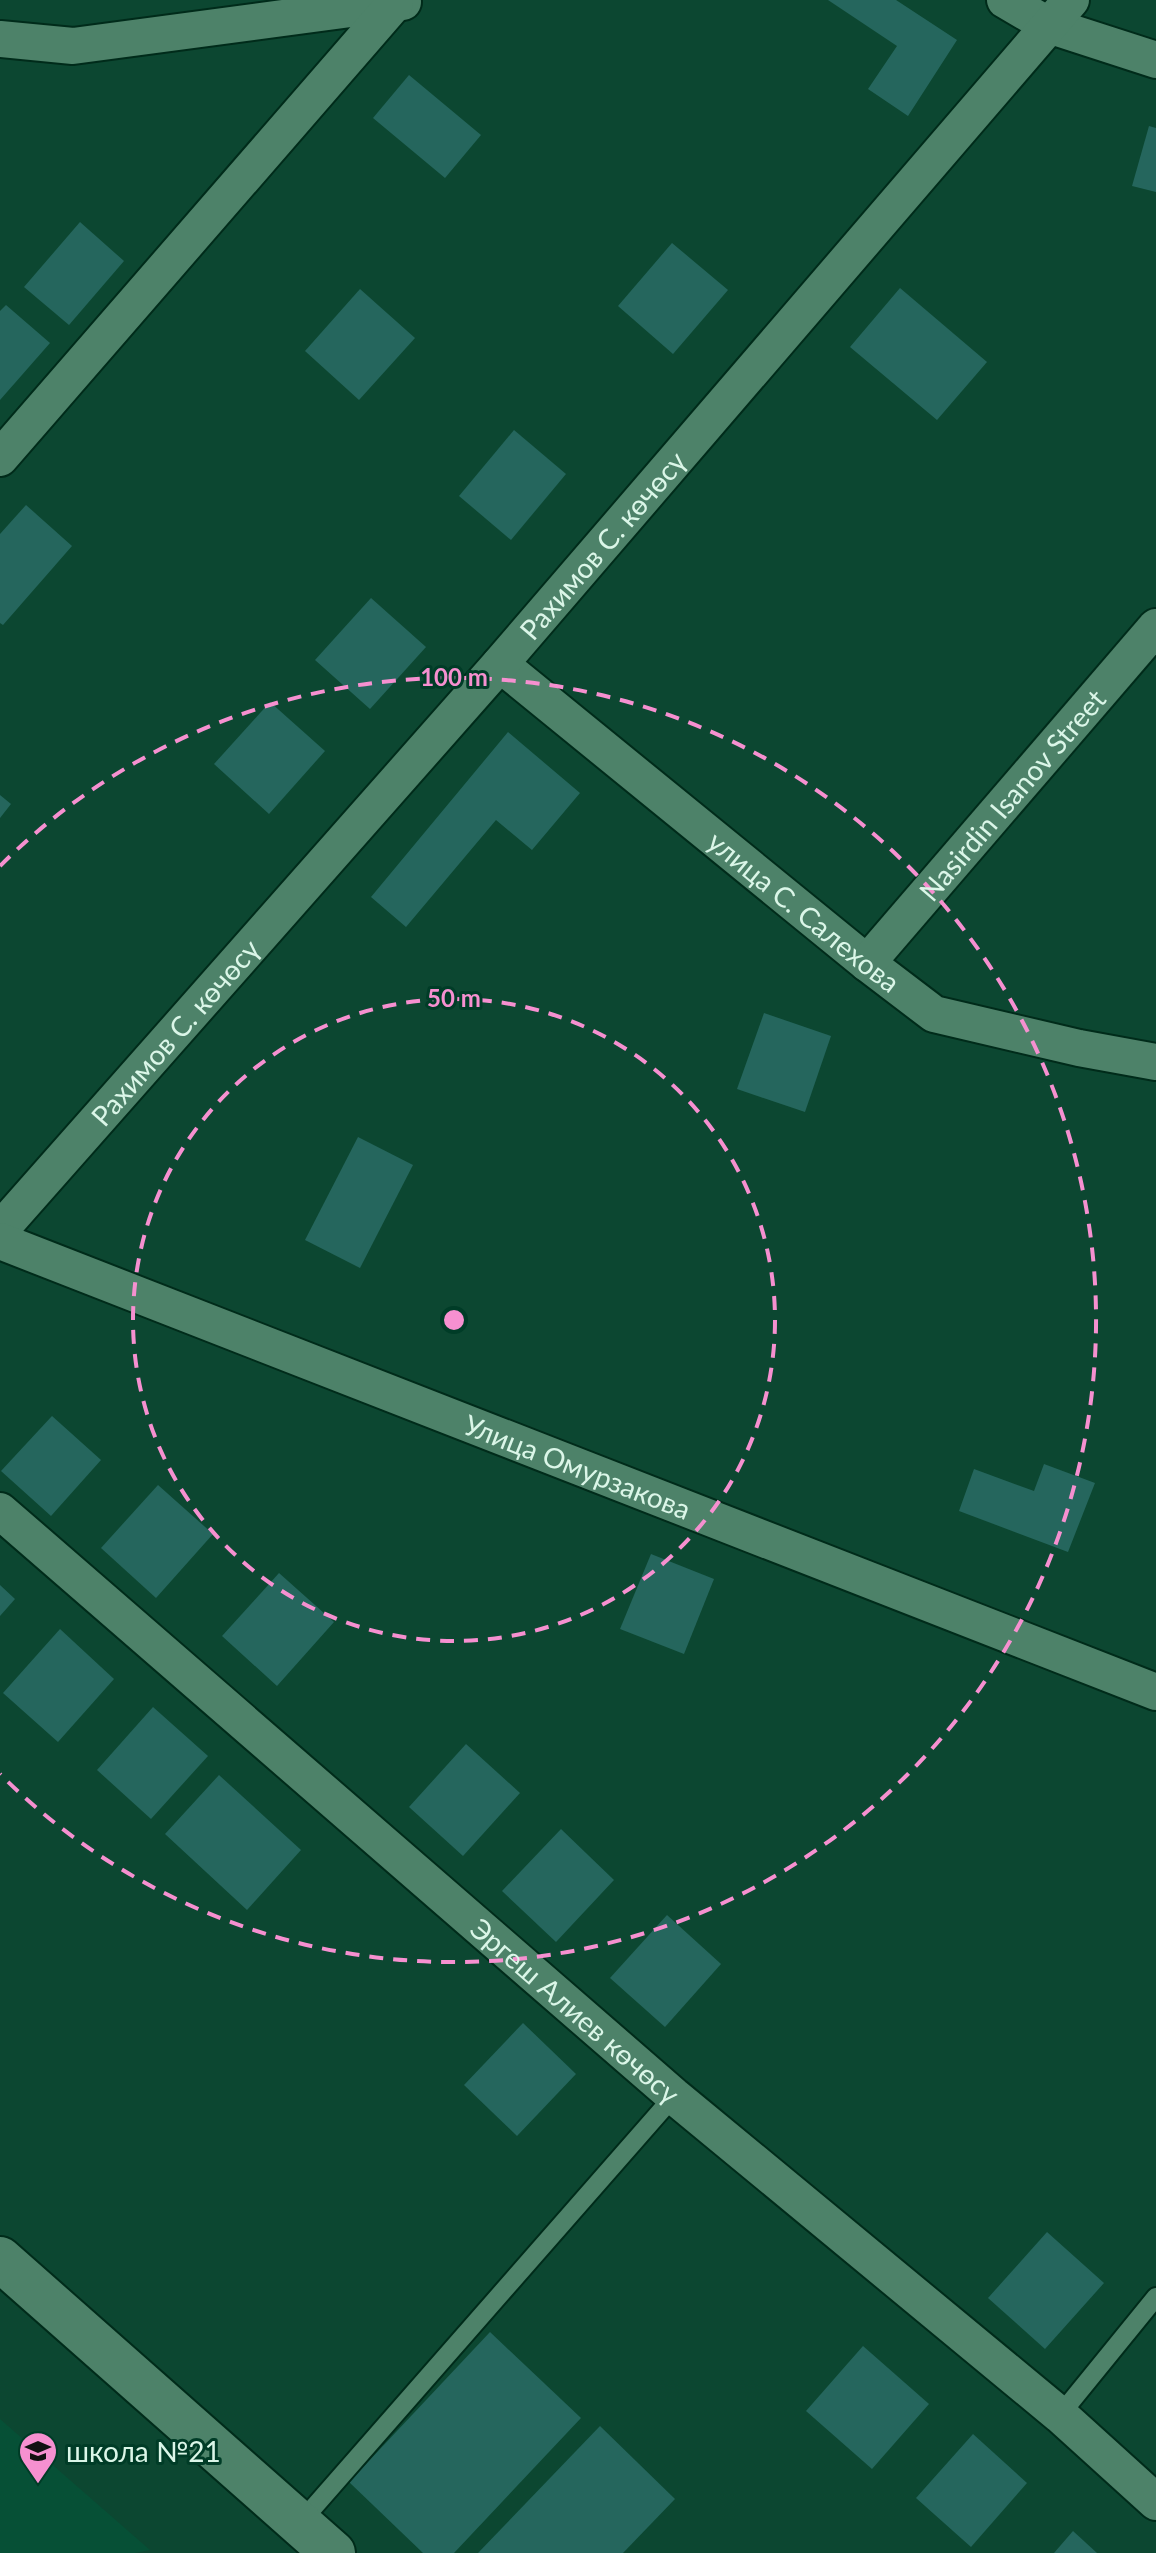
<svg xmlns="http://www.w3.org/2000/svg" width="1156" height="2553" font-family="Lato,sans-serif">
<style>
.built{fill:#065036}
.building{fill:#25665d}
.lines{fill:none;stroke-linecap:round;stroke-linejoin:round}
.service-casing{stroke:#002b1a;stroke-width:22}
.minor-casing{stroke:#002b1a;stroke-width:40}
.secondary-casing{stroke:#002b1a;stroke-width:48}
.service{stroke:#4d8269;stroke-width:18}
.minor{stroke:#4d8269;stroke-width:36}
.secondary{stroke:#4d8269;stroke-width:44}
.ring{fill:none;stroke:#f690d0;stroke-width:4;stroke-dasharray:14 10}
.labels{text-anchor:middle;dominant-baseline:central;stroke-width:6;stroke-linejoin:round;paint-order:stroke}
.street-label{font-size:28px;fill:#dbf6e8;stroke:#003c27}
.poi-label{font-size:28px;fill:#dbf6e8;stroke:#003c27;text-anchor:start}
.centre{fill:#f690d0;stroke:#003c27;stroke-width:4}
.ring-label{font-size:24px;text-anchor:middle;font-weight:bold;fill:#f690d0;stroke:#003c27;stroke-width:6;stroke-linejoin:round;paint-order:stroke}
</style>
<rect width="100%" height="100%" fill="#0c4731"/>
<polygon class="built" points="0,2419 150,2550 135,2553 0,2553"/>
<g class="building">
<polygon points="828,0 896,0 957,40 908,116 868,89 897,46"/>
<polygon points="409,75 481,135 445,178 373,118"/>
<polygon points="1149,126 1156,128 1156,192 1132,186"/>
<polygon points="80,222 124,261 69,325 24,287"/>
<polygon points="672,243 728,290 673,354 618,306"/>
<polygon points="900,288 987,362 937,420 850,347"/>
<polygon points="360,289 415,338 359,400 305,351"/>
<polygon points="6,305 50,343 0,400 0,311"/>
<polygon points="514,430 566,474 511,540 459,496"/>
<polygon points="26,505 72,546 3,625 0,623 0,534"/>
<polygon points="371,598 426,647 370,709 315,660"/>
<polygon points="270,702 325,751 269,814 214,764"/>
<polygon points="508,732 580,793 532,850 496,820 406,927 371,897"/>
<polygon points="0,795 11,804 0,818"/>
<polygon points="764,1013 831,1036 805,1112 737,1089"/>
<polygon points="358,1137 413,1165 360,1268 305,1240"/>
<polygon points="52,1416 101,1460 51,1516 1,1471"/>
<polygon points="1044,1464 1095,1483 1068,1552 959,1511 974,1469 1034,1491"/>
<polygon points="158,1485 213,1534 156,1598 101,1548"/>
<polygon points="651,1554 714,1579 684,1654 620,1629"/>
<polygon points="279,1573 334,1622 277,1686 222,1636"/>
<polygon points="0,1585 15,1599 0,1616"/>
<polygon points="60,1629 114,1679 58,1742 3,1693"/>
<polygon points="153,1707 208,1756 151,1819 97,1770"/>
<polygon points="466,1744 520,1793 463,1856 409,1807"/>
<polygon points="219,1775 301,1850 247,1910 165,1834"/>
<polygon points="561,1829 614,1880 556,1942 502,1891"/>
<polygon points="667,1915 721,1964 665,2027 610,1978"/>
<polygon points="523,2023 576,2074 517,2136 464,2085"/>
<polygon points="1047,2232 1104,2283 1045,2349 988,2298"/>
<polygon points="490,2332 581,2418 454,2553 423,2553 349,2482"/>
<polygon points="863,2346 929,2404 872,2469 806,2411"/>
<polygon points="600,2426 675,2499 623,2553 478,2553"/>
<polygon points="973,2434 1027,2483 971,2547 916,2498"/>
<polygon points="1073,2531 1097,2553 1054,2553"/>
</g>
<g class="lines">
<defs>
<g id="service">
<polyline points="1060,2415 1156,2297"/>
<polyline points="299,2524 674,2096"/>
</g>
<g id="minor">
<polyline points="1005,0 1048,25 1156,60"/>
<polyline points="0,39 73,46 403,2"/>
<polyline points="0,458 395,3"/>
<path id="s1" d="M500,664L867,963L934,1014L1079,1048L1156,1062"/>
<path id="s2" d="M867,963L1156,627"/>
<path id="s3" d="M0,1230L500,664L1071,0"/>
<path id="s4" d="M0,1241L1156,1692"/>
<path id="s5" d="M0,1511L674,2096L1060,2415L1156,2502"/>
</g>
<polyline id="secondary" points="0,2259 333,2553"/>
</defs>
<use href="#service" class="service-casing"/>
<use href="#minor" class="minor-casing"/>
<use href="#secondary" class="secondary-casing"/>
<use href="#service" class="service"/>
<use href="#minor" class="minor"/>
<use href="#secondary" class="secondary"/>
</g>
<g class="ring">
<circle cx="454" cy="1320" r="321"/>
<path d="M0 866A642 642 0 1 1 0 1774"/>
</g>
<defs>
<symbol id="school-pin" viewBox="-11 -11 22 30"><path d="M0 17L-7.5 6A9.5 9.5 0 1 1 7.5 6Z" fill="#f690d0" stroke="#003c27"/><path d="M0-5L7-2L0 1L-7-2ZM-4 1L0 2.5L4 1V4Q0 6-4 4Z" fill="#111"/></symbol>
</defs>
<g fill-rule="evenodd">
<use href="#school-pin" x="16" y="2429" width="44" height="60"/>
</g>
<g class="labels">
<g class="street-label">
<text stroke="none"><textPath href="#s3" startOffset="912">Рахимов С. көчөсү</textPath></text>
<text stroke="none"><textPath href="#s2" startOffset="222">Nasirdin Isanov Street</textPath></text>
<text stroke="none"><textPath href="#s1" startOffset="392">улица С. Салехова</textPath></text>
<text stroke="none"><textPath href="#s3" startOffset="264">Рахимов С. көчөсү</textPath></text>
<text stroke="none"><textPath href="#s4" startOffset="620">Улица Омурзакова</textPath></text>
<text stroke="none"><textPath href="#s5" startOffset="762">Эргеш Алиев көчөсү</textPath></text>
</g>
<g class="poi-label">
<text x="66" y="2451">школа №21</text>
</g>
</g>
<circle cx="454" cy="1320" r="12" class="centre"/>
<g class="ring-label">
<text x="454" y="686">100 m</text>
<text x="454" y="1007">50 m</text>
</g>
</svg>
